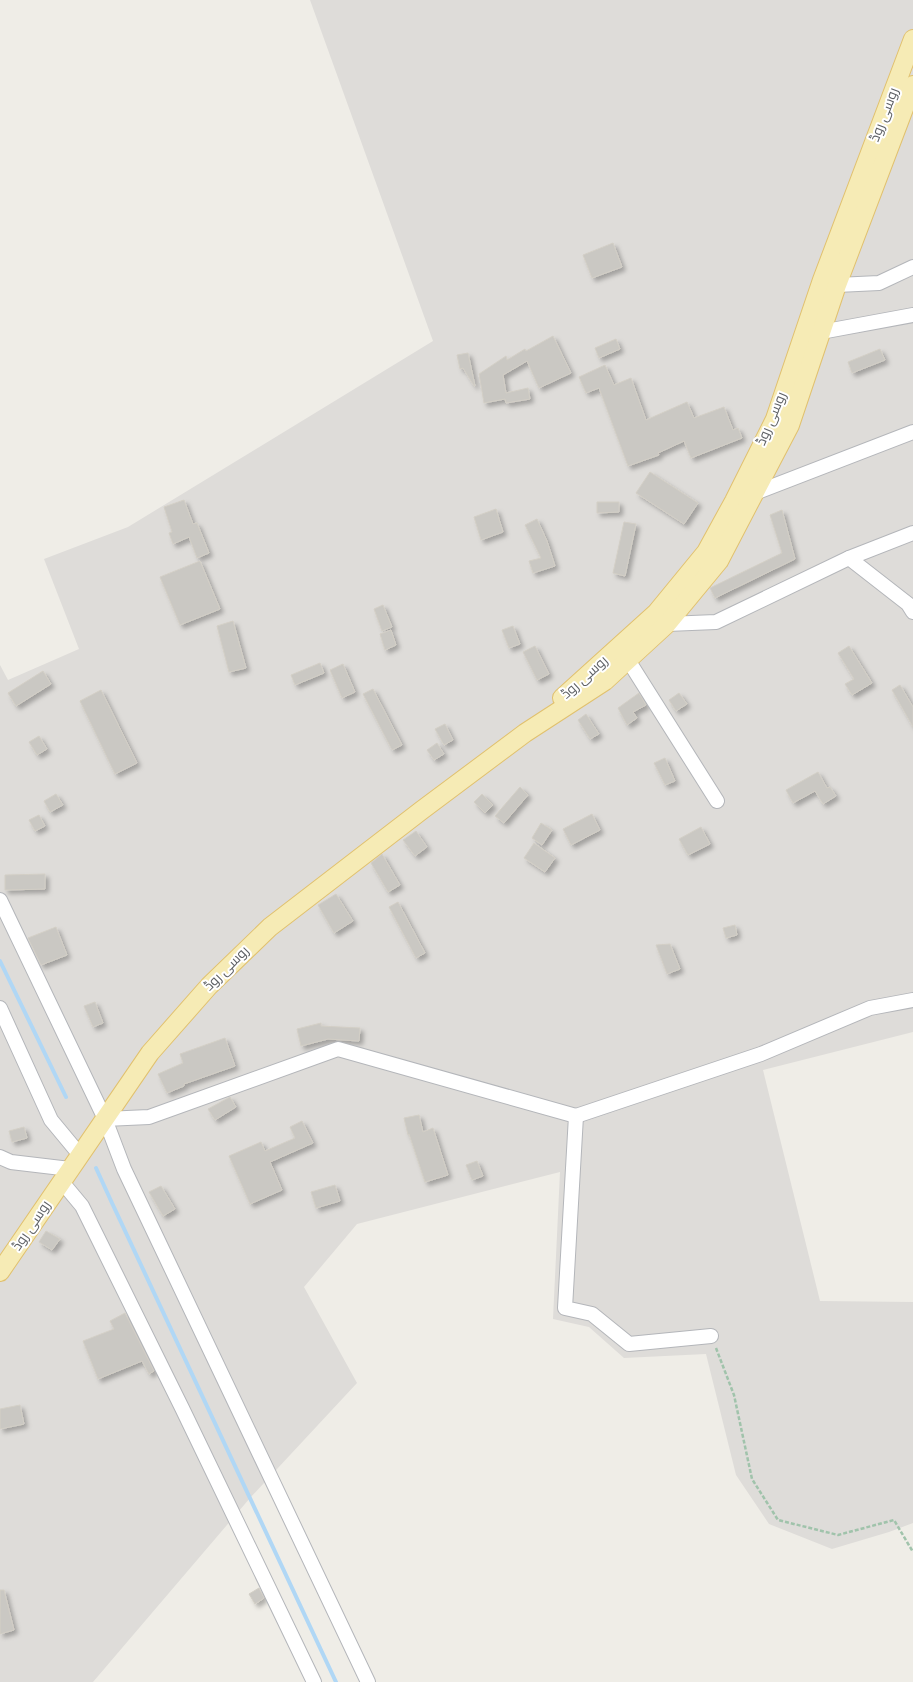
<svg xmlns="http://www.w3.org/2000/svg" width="913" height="1682" font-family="Overpass,Cairo,sans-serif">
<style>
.industrial{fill:#dedcd9}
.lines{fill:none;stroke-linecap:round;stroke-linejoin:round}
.stream{stroke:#b0d7f5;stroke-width:4}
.building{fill:#cac8c3;stroke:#d3cfc6;filter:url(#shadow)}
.minor-casing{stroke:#b4b6ba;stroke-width:16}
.major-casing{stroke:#e1c16e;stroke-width:20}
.path{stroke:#a0c3ab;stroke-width:2.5;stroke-dasharray:4 2;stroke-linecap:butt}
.minor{stroke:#fff;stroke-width:14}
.major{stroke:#f6ebb5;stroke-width:18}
.labels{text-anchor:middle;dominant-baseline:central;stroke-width:4;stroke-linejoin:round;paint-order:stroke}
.street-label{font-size:14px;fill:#5e6165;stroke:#fff}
</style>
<defs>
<filter id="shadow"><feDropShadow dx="3.5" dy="3.5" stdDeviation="2" flood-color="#0004"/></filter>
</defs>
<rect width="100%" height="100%" fill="#efede7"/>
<polygon class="industrial" points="310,0 913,0 913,1032 763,1070 820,1301 913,1302 913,1523 889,1532 832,1549 769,1524 736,1475 706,1354 624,1358 589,1327 553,1319 560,1172 357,1224 304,1287 357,1383 250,1498 93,1682 0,1682 0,665 8,680 79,649 44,559 128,527 433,341"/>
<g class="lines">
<g class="stream">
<polyline points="0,961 66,1097"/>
<polyline points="96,1168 112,1203 336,1682"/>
</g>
</g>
<g class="building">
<polygon points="613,243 622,267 592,278 583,255"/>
<polygon points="553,336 571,373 539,388 527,361 503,375 506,393 528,388 530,399 506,403 505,399 484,403 479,374 506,356 507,360 525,349 526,351"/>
<polygon points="616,339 620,349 599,358 595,348"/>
<polygon points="880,349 885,360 852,373 848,362"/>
<polygon points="468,353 475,386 474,386 463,368 460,369 457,355"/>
<polygon points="605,365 614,385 631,378 646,420 687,402 694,418 724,407 733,430 738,428 742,438 691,458 684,441 658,453 659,455 628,466 599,388 586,393 579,377"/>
<polygon points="650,472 698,503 684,524 636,493"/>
<polygon points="184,500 193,524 197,523 209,553 197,558 189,537 173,544 169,533 172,532 164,507"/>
<polygon points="597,502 619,502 619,512 597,513"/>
<polygon points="496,509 503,532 481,540 474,517"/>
<polygon points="782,510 795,559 715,598 710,588 782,553 770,515"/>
<polygon points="537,519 547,541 555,566 533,573 529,561 541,558 525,525"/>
<polygon points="624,522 636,524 625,576 613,573"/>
<polygon points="200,561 220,609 180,625 160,577"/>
<polygon points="383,605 392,627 382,631 374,609"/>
<polygon points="233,621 246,668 229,672 217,626"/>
<polygon points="513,626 520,644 509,648 502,630"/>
<polygon points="391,630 396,645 385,650 380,634"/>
<polygon points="535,646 549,674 537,680 523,652"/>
<polygon points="849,646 872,683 852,695 845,684 854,679 838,653"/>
<polygon points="320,663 324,673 295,685 291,675"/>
<polygon points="343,664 355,692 342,698 330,670"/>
<polygon points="43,671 51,684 16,706 8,693"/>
<polygon points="900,685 913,707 913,727 892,690"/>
<polygon points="373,689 402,745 392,750 363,694"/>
<polygon points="101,690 137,763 115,774 80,701"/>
<polygon points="639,693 646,705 633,712 637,718 627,725 618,708"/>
<polygon points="679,693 687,704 676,711 669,700"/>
<polygon points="586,714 599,734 590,739 578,720"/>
<polygon points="445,724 453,740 444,745 435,729"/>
<polygon points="39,736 47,749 37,755 29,742"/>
<polygon points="437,743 444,754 434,760 427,750"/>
<polygon points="665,758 675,781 665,785 654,763"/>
<polygon points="818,772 827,788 830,787 836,796 823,804 815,791 793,803 786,790"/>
<polygon points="520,787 528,795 504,823 495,816"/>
<polygon points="56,794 63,805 50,812 44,801"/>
<polygon points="482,794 493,805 485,813 474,802"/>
<polygon points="592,814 600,830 571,845 563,829"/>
<polygon points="39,815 45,826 35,831 29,820"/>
<polygon points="541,823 552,830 542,845 532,838"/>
<polygon points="701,827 710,844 688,855 679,839"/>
<polygon points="416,831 427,847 415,856 403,840"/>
<polygon points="534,843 555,858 545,872 524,858"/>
<polygon points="382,854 400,885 388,892 371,863"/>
<polygon points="45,874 45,889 5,890 5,875"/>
<polygon points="336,894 353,921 334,933 318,905"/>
<polygon points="398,902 425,953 416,958 389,907"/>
<polygon points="735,925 737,935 726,938 723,928"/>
<polygon points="56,927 67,955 41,965 28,938"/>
<polygon points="670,944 680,969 667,974 656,945"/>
<polygon points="95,1002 103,1023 93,1027 84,1006"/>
<polygon points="321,1023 321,1026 360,1028 359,1041 328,1039 301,1046 297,1029"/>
<polygon points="225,1038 235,1066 184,1084 184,1086 167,1093 158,1074 183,1063 180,1054"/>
<polygon points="230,1097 236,1107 215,1120 208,1109"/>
<polygon points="419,1115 423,1132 433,1128 448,1175 425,1182 409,1134 408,1135 404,1118"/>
<polygon points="302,1121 313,1143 270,1162 282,1190 250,1204 229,1156 261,1142 265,1151 295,1138 290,1127"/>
<polygon points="24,1127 27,1138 12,1142 9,1131"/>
<polygon points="477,1161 483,1176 472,1180 466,1165"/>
<polygon points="335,1185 340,1201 316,1208 311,1192"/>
<polygon points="161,1186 175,1209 163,1216 149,1192"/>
<polygon points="46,1231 60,1239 52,1250 39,1242"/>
<polygon points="125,1313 154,1371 149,1374 142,1361 98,1379 83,1341 114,1329 110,1321"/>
<polygon points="20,1405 24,1424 0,1429 0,1409"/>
<polygon points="259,1588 264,1598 255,1604 249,1594"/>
<polygon points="0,1590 4,1590 14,1630 0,1634"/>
</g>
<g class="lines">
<defs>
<g id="minor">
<polyline points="837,285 879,283 913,267"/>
<polyline points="821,332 913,315"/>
<polyline points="755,493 913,432"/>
<polyline points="849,558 913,533"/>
<polyline points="667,624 716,622 849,558 908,604 913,612"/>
<polyline points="628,660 717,801"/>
<polyline points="0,900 105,1119 124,1169 368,1682"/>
<polyline points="0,1008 51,1120 80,1155"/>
<polyline points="576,1116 761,1054 870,1008 913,1000"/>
<polyline points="105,1119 149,1117 338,1049 576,1116 565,1308 592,1314 629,1344 711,1336"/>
<polyline points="0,1157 11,1162 70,1169"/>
<polyline points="62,1182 82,1206 182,1408 314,1682"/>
</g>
<g id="major">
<polyline points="562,698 656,613 706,552 734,501 775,419 822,280 913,39"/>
<polyline points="0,1272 150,1053 209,986 270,927 422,810 525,733 605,681 667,624 719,561 790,425 837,285 913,85"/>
</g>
</defs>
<use href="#minor" class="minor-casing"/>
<use href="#major" class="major-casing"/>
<polyline class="path" points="716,1348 734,1395 752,1479 778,1520 838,1535 894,1520 913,1552"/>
<use href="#minor" class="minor"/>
<use href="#major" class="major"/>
</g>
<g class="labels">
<g class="street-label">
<text transform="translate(885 115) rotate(-69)">روسی روڈ</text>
<text transform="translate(772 419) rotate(-67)">روسی روڈ</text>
<text transform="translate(585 678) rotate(-42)">روسی روڈ</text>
<text transform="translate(227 969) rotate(-45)">روسی روڈ</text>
<text transform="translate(32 1226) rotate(-56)">روسی روڈ</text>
</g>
</g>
</svg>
